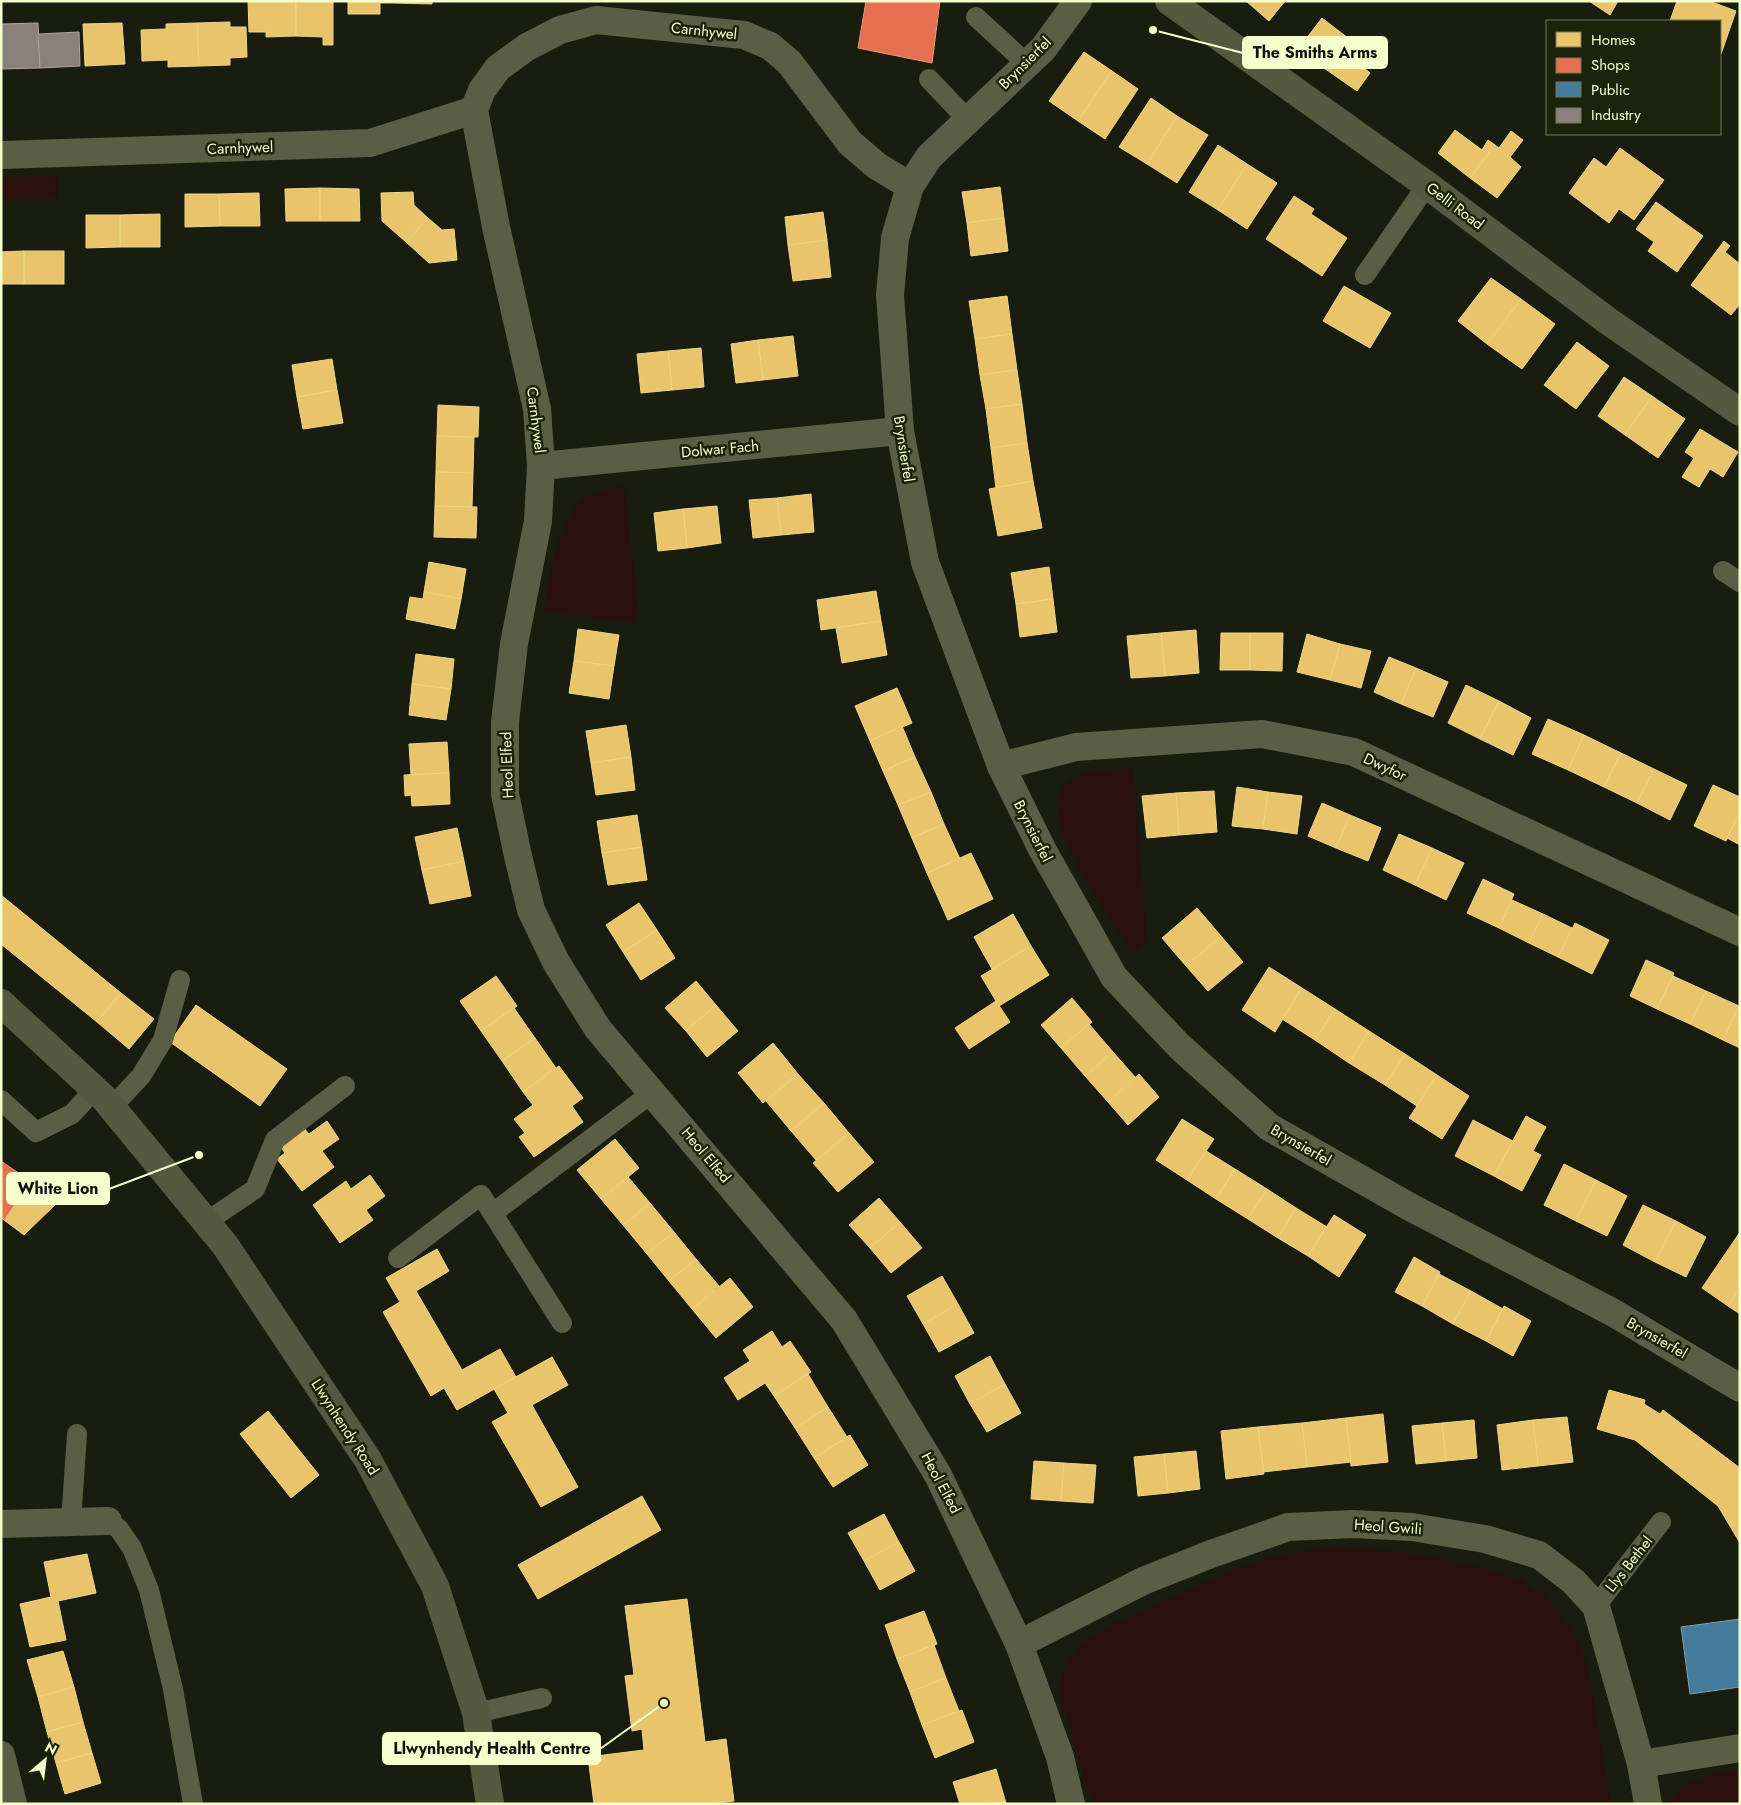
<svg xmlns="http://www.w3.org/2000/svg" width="1741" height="1805" font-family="Jost,sans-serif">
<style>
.green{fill:#2a110d}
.homes{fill:#e9c46a;stroke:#ecd687}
.shops{fill:#e76f51;stroke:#eb9a76}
.public{fill:#457b9d;stroke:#7aa3ab}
.industry{fill:#8a817c;stroke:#aaa794}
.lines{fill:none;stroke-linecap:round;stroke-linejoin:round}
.lane{stroke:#5a5e44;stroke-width:20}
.street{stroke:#5a5e44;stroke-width:28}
.secondary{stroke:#55593f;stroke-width:28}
.labels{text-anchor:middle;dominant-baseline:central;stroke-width:5;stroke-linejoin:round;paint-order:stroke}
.street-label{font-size:15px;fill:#f4ffcc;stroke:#1c220b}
.leader{fill:none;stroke:#f4ffcc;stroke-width:2}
.callout-dot{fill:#f4ffcc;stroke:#1c220b;stroke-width:2}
.callout{fill:#f4ffcc;stroke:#f4ffcc;stroke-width:2}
.callout-label{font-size:16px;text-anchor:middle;font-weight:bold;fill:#111}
</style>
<rect width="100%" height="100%" fill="#191d10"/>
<g class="green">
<polygon points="57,176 58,198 1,200 1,177"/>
<path d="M624,486L638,606L634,623L544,611C550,578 556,518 587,497C598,491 612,488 624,486Z"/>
<polygon points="1133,768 1147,941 1131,953 1079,870 1062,833 1056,804 1060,793 1066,783 1082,773"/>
<polygon points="1335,1547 1392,1551 1467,1564 1521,1580 1542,1593 1562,1615 1579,1643 1589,1671 1611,1804 1092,1804 1060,1697 1061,1678 1068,1660 1078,1646 1116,1623 1240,1567 1285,1554"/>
<path d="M1740,1769V1804H1669C1682,1775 1712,1776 1740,1769Z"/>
</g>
<g class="homes">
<polygon points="248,1 296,1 296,36 266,37 266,32 249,32"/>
<polygon points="296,1 333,1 333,45 323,45 323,37 296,36"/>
<polygon points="348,1 393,1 393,3 380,3 380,14 348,14"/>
<polygon points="393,1 432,1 432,4 393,3"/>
<polygon points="1246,1 1285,1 1269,21"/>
<polygon points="1589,1 1618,1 1610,15"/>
<polygon points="1677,1 1709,1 1736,11 1721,54 1720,53 1720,21 1670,21"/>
<polygon points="1322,18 1348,38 1324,68 1299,48"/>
<polygon points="230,22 230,27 246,27 247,57 230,58 230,65 199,66 197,23"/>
<polygon points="122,23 125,64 85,66 83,24"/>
<polygon points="197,23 199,66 168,67 168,60 142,61 141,30 166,29 166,24"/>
<polygon points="1359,39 1375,50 1363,67 1370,73 1357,91 1324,68 1340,46 1349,52"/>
<polygon points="1084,52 1112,71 1078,121 1049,101"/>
<polygon points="1112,71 1138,89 1105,139 1078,121"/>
<polygon points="1151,98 1177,116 1147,164 1119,147"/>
<polygon points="1177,116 1208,135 1177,183 1147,164"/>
<polygon points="1455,130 1482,150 1488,140 1495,145 1470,178 1438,153"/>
<polygon points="1511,131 1523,140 1510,157 1521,167 1497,198 1470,178 1495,145 1499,148"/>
<polygon points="1218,145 1247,164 1218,210 1189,192"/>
<polygon points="1620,148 1664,180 1634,220 1619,209 1609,223 1569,193 1594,158 1606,167"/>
<polygon points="1247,164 1277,183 1247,229 1218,210"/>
<polygon points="1000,187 1004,218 967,223 962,192"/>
<polygon points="320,188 320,221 286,221 285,189"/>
<polygon points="320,188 359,189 360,221 320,221"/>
<polygon points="413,192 414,205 428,218 406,242 382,221 381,193"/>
<polygon points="259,193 260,226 220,226 219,194"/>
<polygon points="185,194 219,194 220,226 185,227"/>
<polygon points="1294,196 1314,209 1311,214 1347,238 1322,276 1266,239"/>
<polygon points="1656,202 1703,236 1677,272 1648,251 1654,242 1636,229"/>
<polygon points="823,212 827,240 788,245 785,217"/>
<polygon points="160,214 160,247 120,247 120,215"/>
<polygon points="86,215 120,215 120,247 86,248"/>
<polygon points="428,218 442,230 454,229 457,260 429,263 406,242"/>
<polygon points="1004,218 1008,251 971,256 967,223"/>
<polygon points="827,240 831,277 793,281 788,245"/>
<polygon points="1724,241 1730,246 1725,252 1740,264 1740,304 1731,315 1691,285"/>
<rect x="24" y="251" width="40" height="33"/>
<polygon points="24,251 24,284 1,284 1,252"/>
<polygon points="1491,278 1521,299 1487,344 1458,321"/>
<polygon points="1344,286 1391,313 1370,348 1323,321"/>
<polygon points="1007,296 1012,334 975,339 969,301"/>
<polygon points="1521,299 1555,324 1522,369 1487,344"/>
<polygon points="1012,334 1017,370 980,375 975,339"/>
<polygon points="793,336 798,376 763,380 758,340"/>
<polygon points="758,340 763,380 736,383 731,344"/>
<polygon points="1577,342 1609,366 1576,409 1544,385"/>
<polygon points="701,348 704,387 672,390 668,351"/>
<polygon points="668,351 672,390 641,393 637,354"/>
<polygon points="332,359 337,390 297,397 292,365"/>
<polygon points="1017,370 1022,404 986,409 980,375"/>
<polygon points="1624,377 1652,396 1625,435 1598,416"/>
<polygon points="337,390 343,423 303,429 297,397"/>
<polygon points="1652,396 1685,419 1658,458 1625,435"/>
<polygon points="1022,404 1027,443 991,448 986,409"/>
<polygon points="438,405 479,407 478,437 437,436"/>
<polygon points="1700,429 1738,452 1723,477 1710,469 1699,487 1682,477 1694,458 1685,452"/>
<polygon points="437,436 474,437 473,473 436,472"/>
<polygon points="1027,443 1033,481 996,488 991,448"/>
<polygon points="436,472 473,473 472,507 435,506"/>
<polygon points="1033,481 1042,528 998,536 989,489"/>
<polygon points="811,494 814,532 781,535 777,498"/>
<polygon points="777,498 781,535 753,538 749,500"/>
<polygon points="435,506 477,507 476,538 434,537"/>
<polygon points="717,506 721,543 687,548 683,509"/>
<polygon points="683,509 687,548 658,551 654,513"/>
<polygon points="429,562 466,569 461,599 424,592"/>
<polygon points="1049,567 1053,599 1016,604 1011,573"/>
<polygon points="876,591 881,621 821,630 817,600"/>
<polygon points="424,592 461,599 455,629 406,619 410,597 423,599"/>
<polygon points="1053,599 1057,632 1020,637 1016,604"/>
<polygon points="881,621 887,655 842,663 836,628"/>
<polygon points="578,629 619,635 614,666 574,661"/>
<polygon points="1196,630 1199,673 1165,676 1161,633"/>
<polygon points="1161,633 1165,676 1131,678 1127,636"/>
<polygon points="1221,633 1250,633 1250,670 1220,670"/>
<polygon points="1250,633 1283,633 1282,671 1250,670"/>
<polygon points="1307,634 1340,644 1330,680 1297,672"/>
<polygon points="1340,644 1371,651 1361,688 1330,680"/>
<polygon points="416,654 454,659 451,689 412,684"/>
<polygon points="1389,657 1416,668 1401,704 1374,692"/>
<polygon points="574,661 614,666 609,699 569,693"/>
<polygon points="1416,668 1448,682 1433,717 1401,704"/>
<polygon points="412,684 451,689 446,720 409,715"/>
<polygon points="1466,685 1499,701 1480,739 1448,723"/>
<polygon points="897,688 912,723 870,741 855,706"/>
<polygon points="1499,701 1531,718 1513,755 1480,739"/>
<polygon points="1548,719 1584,735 1568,770 1532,754"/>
<polygon points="626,725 631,757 591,763 586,731"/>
<polygon points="902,726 915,757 883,771 870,741"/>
<polygon points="1584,735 1621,753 1604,787 1568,770"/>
<polygon points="447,742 449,773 411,775 409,744"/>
<polygon points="1621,753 1654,769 1637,803 1604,787"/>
<polygon points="631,757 635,790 596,795 591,763"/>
<polygon points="915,757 931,792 898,805 883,771"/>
<polygon points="1654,769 1687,785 1670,820 1637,803"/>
<polygon points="449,773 450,804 412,806 411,795 405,796 404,775"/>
<polygon points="1713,785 1740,797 1740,812 1726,841 1694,826"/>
<polygon points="1237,787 1268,792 1263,829 1232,826"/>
<polygon points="1214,791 1217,832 1179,835 1176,793"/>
<polygon points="931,792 944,824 912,838 898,805"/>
<polygon points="1268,792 1302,796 1297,834 1263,829"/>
<polygon points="1176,793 1179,835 1147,838 1142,796"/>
<polygon points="1322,803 1350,815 1336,848 1308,836"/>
<polygon points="1740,812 1740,845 1727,838"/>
<polygon points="637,815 642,847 602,853 597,821"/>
<polygon points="1350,815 1381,828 1368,861 1336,848"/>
<polygon points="944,824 960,859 927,873 912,838"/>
<polygon points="457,828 464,861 422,870 415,837"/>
<polygon points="1399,834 1432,848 1415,885 1383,870"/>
<polygon points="642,847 647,880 608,885 602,853"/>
<polygon points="1432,848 1464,863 1446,900 1415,885"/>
<polygon points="971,853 993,899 948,920 927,873"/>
<polygon points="464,861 471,896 430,904 422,870"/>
<polygon points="1483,879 1514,894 1499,928 1467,913"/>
<polygon points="1,895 121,993 97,1022 1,944"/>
<polygon points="1512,900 1543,914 1529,943 1499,928"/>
<polygon points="639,903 657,930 623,952 606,925"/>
<polygon points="1197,908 1221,936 1186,966 1162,938"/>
<polygon points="1013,914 1031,946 992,969 974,937"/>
<polygon points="1543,914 1572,928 1558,957 1529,943"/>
<polygon points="1575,923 1609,940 1592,974 1558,957"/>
<polygon points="657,930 675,958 641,980 623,952"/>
<polygon points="1221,936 1243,962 1208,991 1186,966"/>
<polygon points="1031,946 1049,975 999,1006 981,976"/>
<polygon points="1646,960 1674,973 1657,1009 1630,996"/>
<polygon points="1269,967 1302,988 1275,1032 1242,1010"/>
<polygon points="496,976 517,1006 481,1031 460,1001"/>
<polygon points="1673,976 1706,991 1690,1024 1657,1009"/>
<polygon points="696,981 716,1005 686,1031 665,1008"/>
<polygon points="1302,988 1335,1009 1315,1040 1282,1019"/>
<polygon points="1706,991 1739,1006 1723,1040 1690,1024"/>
<polygon points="121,993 154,1019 129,1049 97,1022"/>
<polygon points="1072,998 1092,1022 1061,1048 1041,1025"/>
<polygon points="996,1001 1010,1022 969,1049 955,1028"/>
<polygon points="1740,1004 1740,1048 1723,1040"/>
<polygon points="196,1005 287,1069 260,1106 170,1042"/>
<polygon points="716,1005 738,1031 707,1057 686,1031"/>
<polygon points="514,1008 535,1038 502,1061 481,1031"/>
<polygon points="1335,1009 1369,1031 1349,1063 1315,1040"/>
<polygon points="1089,1024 1113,1052 1085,1076 1061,1048"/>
<polygon points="1369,1031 1405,1054 1385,1085 1349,1063"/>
<polygon points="535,1038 556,1068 523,1092 502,1061"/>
<polygon points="773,1043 798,1074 763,1103 738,1073"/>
<polygon points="1113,1052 1135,1077 1108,1102 1085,1076"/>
<polygon points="1405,1054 1437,1075 1417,1106 1385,1085"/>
<polygon points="559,1066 583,1098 572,1106 583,1122 534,1157 519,1137 525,1133 514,1119 533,1105 523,1092"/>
<polygon points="798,1074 824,1103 791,1131 766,1101"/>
<polygon points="1139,1074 1159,1097 1128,1125 1108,1102"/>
<polygon points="1437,1075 1469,1096 1442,1139 1409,1118"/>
<polygon points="824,1103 849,1133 816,1160 791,1131"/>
<polygon points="1526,1116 1546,1127 1533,1151 1541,1155 1522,1191 1494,1176"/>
<polygon points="1182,1119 1214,1139 1187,1180 1156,1160"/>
<polygon points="1473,1120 1513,1141 1494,1176 1455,1156"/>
<polygon points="327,1121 339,1139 322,1151 334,1167 302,1191 277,1159 285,1153 279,1144 302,1126 309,1134"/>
<polygon points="849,1133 874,1162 838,1192 813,1163"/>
<polygon points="615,1139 639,1168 601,1199 577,1170"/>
<polygon points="1206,1151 1235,1169 1216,1199 1187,1180"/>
<polygon points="1564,1164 1596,1180 1576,1221 1544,1205"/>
<polygon points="1235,1169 1267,1189 1248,1219 1216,1199"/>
<polygon points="370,1175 385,1196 366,1210 373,1220 340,1243 313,1205 346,1181 351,1189"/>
<polygon points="628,1177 650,1203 623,1225 601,1199"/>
<polygon points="1596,1180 1627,1196 1607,1236 1576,1221"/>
<polygon points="30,1181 59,1201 24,1235 4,1220"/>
<polygon points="1267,1189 1296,1208 1278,1238 1248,1219"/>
<polygon points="879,1198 900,1222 870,1248 849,1225"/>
<polygon points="650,1203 674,1232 647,1254 623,1225"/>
<polygon points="1643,1205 1676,1221 1655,1262 1623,1245"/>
<polygon points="1296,1208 1327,1227 1308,1256 1278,1238"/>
<polygon points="1334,1215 1366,1235 1339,1277 1308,1256"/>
<polygon points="1676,1221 1706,1237 1686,1277 1655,1262"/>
<polygon points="900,1222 922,1248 891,1273 870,1248"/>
<polygon points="674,1232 696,1259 669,1281 647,1254"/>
<polygon points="1740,1232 1740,1288 1728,1306 1702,1288"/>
<polygon points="437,1249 449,1271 416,1291 462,1370 500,1349 516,1377 457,1410 444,1388 431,1396 383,1312 400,1302 386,1278"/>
<polygon points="1414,1257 1440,1272 1422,1306 1395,1292"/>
<polygon points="696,1259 719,1286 692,1309 669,1281"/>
<polygon points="1439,1274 1471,1291 1453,1324 1422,1306"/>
<polygon points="942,1276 958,1304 923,1324 907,1296"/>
<polygon points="730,1278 753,1307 716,1338 692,1309"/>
<polygon points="1740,1288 1740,1314 1728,1306"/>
<polygon points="1471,1291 1503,1309 1486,1341 1453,1324"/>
<polygon points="958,1304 974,1333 939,1352 923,1324"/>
<polygon points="1504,1306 1531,1321 1513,1356 1486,1341"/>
<polygon points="772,1331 782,1347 790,1341 811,1372 774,1396 765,1383 738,1400 724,1378 750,1361 743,1350"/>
<polygon points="990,1356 1005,1384 970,1404 955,1376"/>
<polygon points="552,1357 568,1385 532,1405 578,1487 541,1507 492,1422 508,1413 494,1389"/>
<polygon points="808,1374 828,1407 795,1428 774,1396"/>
<polygon points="1005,1384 1021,1413 987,1432 970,1404"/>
<polygon points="1609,1390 1645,1400 1644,1404 1660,1414 1663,1410 1740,1468 1740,1543 1718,1506 1635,1440 1597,1429"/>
<polygon points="828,1407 847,1437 814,1458 795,1428"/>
<polygon points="268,1411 319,1475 291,1498 240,1434"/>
<polygon points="1383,1414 1388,1462 1351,1466 1346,1418"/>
<polygon points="1567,1417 1573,1462 1538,1466 1533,1420"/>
<polygon points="1346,1418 1351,1462 1307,1467 1302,1423"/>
<polygon points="1474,1420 1477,1458 1446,1461 1442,1423"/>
<polygon points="1533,1420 1538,1466 1502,1470 1497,1425"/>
<polygon points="1302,1423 1307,1467 1263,1472 1258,1427"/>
<polygon points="1442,1423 1446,1461 1416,1464 1412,1426"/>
<polygon points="1258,1427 1264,1474 1226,1479 1221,1431"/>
<polygon points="850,1435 868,1465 833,1487 814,1458"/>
<polygon points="1196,1451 1200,1489 1168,1493 1164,1454"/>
<polygon points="1164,1454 1168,1493 1138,1496 1134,1457"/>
<polygon points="1034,1461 1064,1463 1061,1501 1031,1499"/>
<polygon points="1064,1463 1096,1465 1093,1503 1061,1501"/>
<polygon points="642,1496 661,1530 538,1599 518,1565"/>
<polygon points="884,1514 899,1542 864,1561 848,1533"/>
<polygon points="899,1542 915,1571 880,1590 864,1561"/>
<polygon points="87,1554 96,1593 58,1601 66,1640 30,1647 20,1604 51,1597 44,1562"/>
<polygon points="687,1599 705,1742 726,1739 734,1801 712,1804 594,1804 588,1757 644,1750 642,1729 632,1731 625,1676 634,1675 625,1606"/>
<polygon points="924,1611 937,1644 897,1659 885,1625"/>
<polygon points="934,1645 946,1678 910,1692 897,1659"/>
<polygon points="63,1651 74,1687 38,1697 27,1660"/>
<polygon points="946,1678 959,1711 922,1725 910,1692"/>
<polygon points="74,1687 83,1722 47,1732 38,1697"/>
<polygon points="962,1710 974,1742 935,1758 922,1725"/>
<polygon points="83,1722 92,1753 56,1763 47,1732"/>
<polygon points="92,1753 101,1783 65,1794 56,1763"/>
<polygon points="996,1769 1006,1803 960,1804 953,1782"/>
</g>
<g class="shops">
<polygon points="866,1 940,1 932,63 858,48"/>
<polygon points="1,1161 30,1181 4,1220 1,1218"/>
</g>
<polygon class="public" points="1740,1619 1740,1687 1690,1694 1681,1627"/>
<g class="industry">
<polygon points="38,23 40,68 1,69 1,24"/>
<polygon points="79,32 80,66 40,68 38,34"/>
</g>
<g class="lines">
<g class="lane">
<polyline points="976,17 1027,64"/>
<polyline points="929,79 968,120"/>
<polyline points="1365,275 1427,185"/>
<polyline points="1723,571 1740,582"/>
<polyline points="1,1100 36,1132 72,1114 95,1089"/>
<polyline points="112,1107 141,1076 163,1040 180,980"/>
<polyline points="493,1213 653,1092"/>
<polyline points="206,1222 255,1189 275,1140 345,1086"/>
<polyline points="398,1258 481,1195 562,1323"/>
<polyline points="108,1521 119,1529 132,1548 149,1590 173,1689 193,1804"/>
<polyline points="71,1522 77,1434"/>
<polyline points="1596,1606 1661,1522"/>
<polyline points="476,1713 542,1698"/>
</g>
<g class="street">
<polyline points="1078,1 1043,49 929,157 910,186 895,238 890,295 900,431 925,562 1001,766 1042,849 1114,977 1179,1046 1269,1127 1410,1207 1612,1312 1740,1388"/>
<polyline points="1,155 370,143 474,110"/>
<polyline points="910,186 877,166 850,143 789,62 770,46 744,35 596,20 560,30 527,47 498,68 482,90 474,110 496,227 537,409 541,466 538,521 514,644 505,722 505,794 518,856 531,910 556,962 598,1029 844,1320 938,1475 1019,1644 1060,1757 1071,1804"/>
<polyline points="541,466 900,431"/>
<polyline points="1001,766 1076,747 1262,734 1354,752 1740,932"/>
<polyline points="1,1524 108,1521"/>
<polyline points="1019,1644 1143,1581 1211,1554 1288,1527 1353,1524 1412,1527 1485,1539 1539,1555 1573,1581 1596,1606 1641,1764 1648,1804"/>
<polyline points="1,1755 13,1804"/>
<polyline points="1641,1764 1740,1748"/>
</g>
<g class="secondary">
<polyline points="1169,1 1427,185 1608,321 1740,412"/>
<polyline points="1,1003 104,1098 225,1245 368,1460 435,1586 476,1713 490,1804"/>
</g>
</g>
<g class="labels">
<g class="street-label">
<text transform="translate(704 31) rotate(6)">Carnhywel</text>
<text transform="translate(1025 63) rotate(-45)">Brynsierfel</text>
<text transform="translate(240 148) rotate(-2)">Carnhywel</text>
<text transform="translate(1455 206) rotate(37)">Gelli Road</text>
<text transform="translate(536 420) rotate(83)">Carnhywel</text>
<text transform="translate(720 449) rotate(-5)">Dolwar Fach</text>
<text transform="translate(904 449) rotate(81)">Brynsierfel</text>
<text transform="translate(507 765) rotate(-92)">Heol Elfed</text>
<text transform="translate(1385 767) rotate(25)">Dwyfor</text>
<text transform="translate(1033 831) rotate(63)">Brynsierfel</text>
<text transform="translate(1301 1145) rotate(30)">Brynsierfel</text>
<text transform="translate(706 1155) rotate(50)">Heol Elfed</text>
<text transform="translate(1657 1338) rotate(30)">Brynsierfel</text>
<text transform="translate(345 1427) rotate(57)">Llwynhendy Road</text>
<text transform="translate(941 1483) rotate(62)">Heol Elfed</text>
<text transform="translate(1388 1527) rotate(4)">Heol Gwili</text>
<text transform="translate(1629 1564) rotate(-52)">Llys Bethel</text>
</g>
</g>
<path class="leader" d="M1153 30L1243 53M199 1155L109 1189M664 1703L600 1749"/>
<g class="callout-dot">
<circle cx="1153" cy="30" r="5"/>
<circle cx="199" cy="1155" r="5"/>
<circle cx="664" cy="1703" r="5"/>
</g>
<g class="callout">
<rect x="1243" y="37" width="144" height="31" rx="5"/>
<rect x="7" y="1173" width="102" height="31" rx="5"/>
<rect x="383" y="1733" width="217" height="31" rx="5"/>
</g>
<g class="callout-label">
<text x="1315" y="58">The Smiths Arms</text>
<text x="58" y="1194">White Lion</text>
<text x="492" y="1754">Llwynhendy Health Centre</text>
</g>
<rect width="1741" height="1805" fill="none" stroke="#f4ffcc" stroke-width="5"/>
<rect x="1546" y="20" width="175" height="115" fill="#1c220b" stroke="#727a58"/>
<rect x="1556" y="32" width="25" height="15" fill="#e9c46a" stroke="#727a58"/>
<text x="1591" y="45" font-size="15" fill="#f4ffcc">Homes</text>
<rect x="1556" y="58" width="25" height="15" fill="#e76f51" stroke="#727a58"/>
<text x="1591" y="70" font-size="15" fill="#f4ffcc">Shops</text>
<rect x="1556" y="82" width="25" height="15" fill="#457b9d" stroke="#727a58"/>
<text x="1591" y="95" font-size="15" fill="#f4ffcc">Public</text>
<rect x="1556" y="108" width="25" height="15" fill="#8a817c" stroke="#727a58"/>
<text x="1591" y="120" font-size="15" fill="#f4ffcc">Industry</text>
<g transform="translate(45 1760) rotate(28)" stroke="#1c220b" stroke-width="4" paint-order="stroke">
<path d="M0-4L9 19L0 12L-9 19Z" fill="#f4ffcc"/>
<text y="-8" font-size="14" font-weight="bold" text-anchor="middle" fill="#f4ffcc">N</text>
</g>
</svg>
